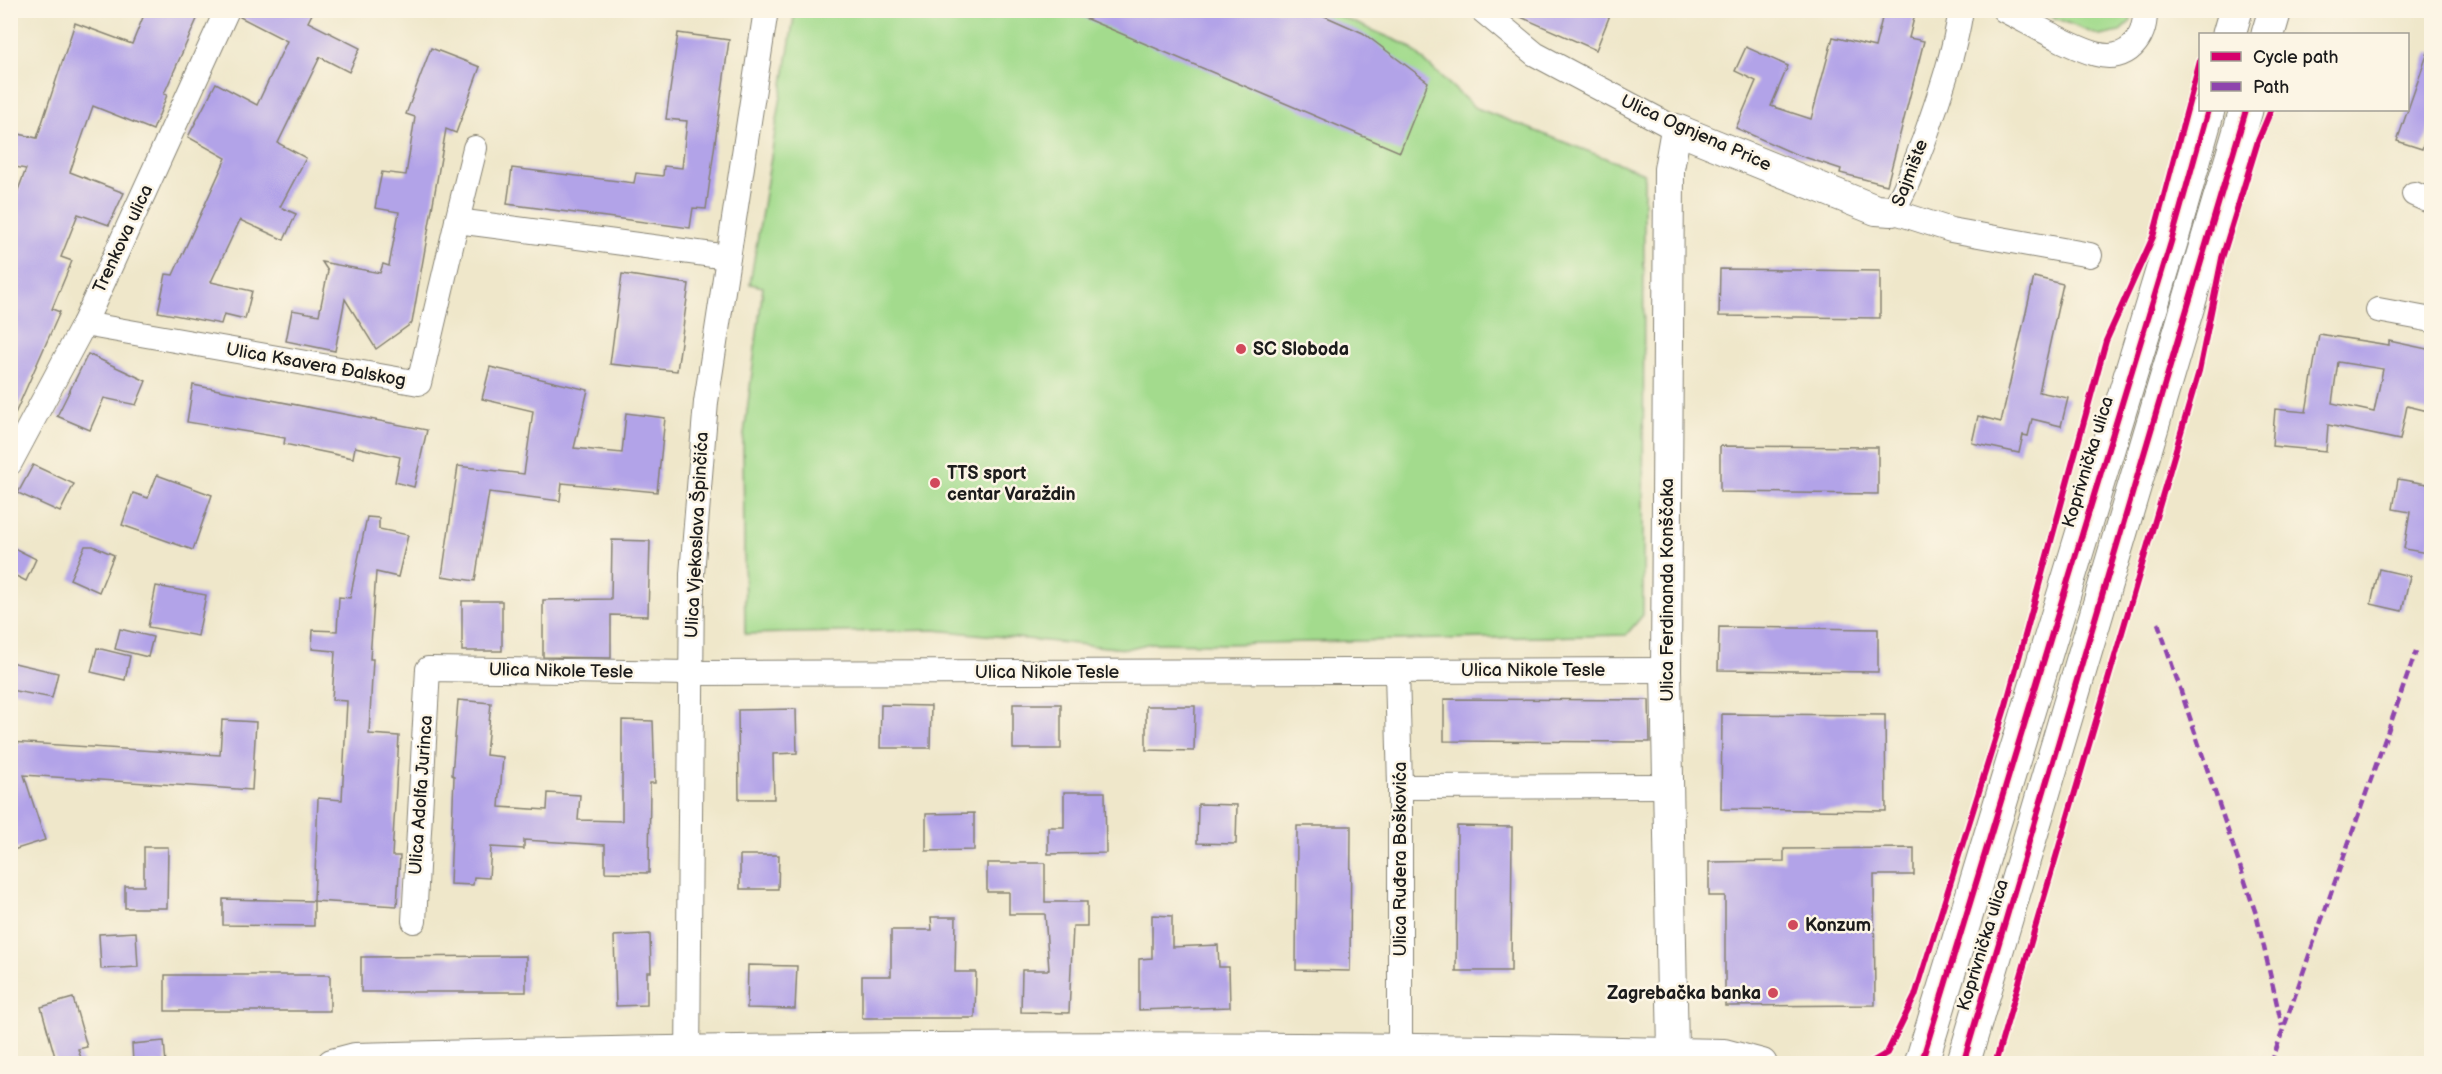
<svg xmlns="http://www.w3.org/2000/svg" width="2442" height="1074" font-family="'Balsamiq Sans',sans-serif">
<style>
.green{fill:#a3db8d;stroke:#607c54;stroke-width:1.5}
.building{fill:#b2a3e8;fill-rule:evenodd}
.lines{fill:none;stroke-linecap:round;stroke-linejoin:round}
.minor-casing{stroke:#868273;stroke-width:26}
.tertiary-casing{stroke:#868273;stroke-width:32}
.secondary-casing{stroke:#868273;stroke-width:35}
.minor{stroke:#fff;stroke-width:24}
.tertiary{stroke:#fff;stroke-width:30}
.secondary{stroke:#fff;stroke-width:33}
.quiet{stroke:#8e44ad;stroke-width:4.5;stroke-dasharray:9 4.5;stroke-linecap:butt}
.cycleway-casing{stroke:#fcf5e5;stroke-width:10}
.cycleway{stroke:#d6006c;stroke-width:6}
.poi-dot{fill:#d1495b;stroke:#fcf5e5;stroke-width:2}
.labels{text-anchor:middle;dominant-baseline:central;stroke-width:5;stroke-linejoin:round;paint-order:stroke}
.street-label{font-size:18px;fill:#1c1c1c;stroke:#fcf5e5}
.poi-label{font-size:18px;font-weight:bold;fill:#1c1c1c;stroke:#fcf5e5;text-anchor:start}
</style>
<rect width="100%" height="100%" fill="#fcf5e5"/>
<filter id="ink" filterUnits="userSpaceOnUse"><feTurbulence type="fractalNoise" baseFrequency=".0167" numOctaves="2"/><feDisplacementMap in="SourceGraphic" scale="12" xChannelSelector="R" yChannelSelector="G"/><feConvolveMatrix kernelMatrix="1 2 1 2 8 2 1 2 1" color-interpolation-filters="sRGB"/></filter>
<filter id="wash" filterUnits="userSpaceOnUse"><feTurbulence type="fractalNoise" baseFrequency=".008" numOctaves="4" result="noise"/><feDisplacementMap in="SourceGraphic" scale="24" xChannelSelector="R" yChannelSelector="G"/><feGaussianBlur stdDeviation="1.35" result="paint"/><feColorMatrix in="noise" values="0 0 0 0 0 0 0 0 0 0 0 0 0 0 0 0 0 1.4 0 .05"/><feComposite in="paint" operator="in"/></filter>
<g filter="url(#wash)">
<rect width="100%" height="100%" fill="#efe7ca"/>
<g class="green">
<polygon points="795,11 1327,11 1407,45 1474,107 1644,173 1643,615 1626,635 1222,644 1151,643 1126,649 935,630 745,634 743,442 763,287 750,284"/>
<polygon points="2037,11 2130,11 2131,21 2119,32 2100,36"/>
</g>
<g id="blocks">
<g class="building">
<polygon points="146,10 201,10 164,94 167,95 153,130 93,106 70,172 124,193 109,225 78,214 61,257 72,261 52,309 60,312 10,425 10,211 26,169 10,166 10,132 37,138 75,23 132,44"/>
<polygon points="241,10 314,10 308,22 360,48 349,72 320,57 278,143 306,158 280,207 296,214 284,240 240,220 211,282 252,291 245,319 224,314 221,324 158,312 166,274 173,275 226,158 188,137 216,83 257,105 287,41 240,17"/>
<polygon points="1311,10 1363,33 1428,82 1400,152 1068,11"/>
<polygon points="1505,10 1612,10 1596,50"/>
<polygon points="1884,10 1916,10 1909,38 1924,41 1887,185 1840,173 1841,169 1795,154 1736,128 1756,81 1735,71 1746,47 1788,66 1771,106 1811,119 1833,37 1875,47"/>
<polygon points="678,33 729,40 706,209 693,208 690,228 507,204 512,168 634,183 636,173 663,176 664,166 682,168 687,121 666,119"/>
<polygon points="431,48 480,67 456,133 446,129 412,323 376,349 345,299 335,351 286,341 292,310 319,315 328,271 322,262 380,273 383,264 389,266 399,212 375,208 379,186 382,172 406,175 415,117 406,114"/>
<polygon points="2428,52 2432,52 2432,121 2422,149 2397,141"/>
<polygon points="1720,269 1880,271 1880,318 1719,316"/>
<polygon points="622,274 689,284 677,371 610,364"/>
<polygon points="2034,277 2063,284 2039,392 2068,398 2061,426 2032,419 2028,436 2023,435 2019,453 1972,443 1978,416 2001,422"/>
<path d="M2319,334L2389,345V341L2432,350V412L2407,406L2400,440L2328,425L2326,451L2272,446L2275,409L2306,412ZM2338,362L2383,369L2374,412L2332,403Z"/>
<polygon points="88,354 146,381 136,405 104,398 90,430 57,416"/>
<polygon points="490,367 588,390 574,448 622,453 626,413 665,418 657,492 562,483 560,501 489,492 475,581 442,576 458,466 524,474 533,411 482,399"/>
<polygon points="193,385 427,430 414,487 395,482 400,457 355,447 353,458 284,444 285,438 187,422"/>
<polygon points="1720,446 1878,447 1878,494 1720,492"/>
<polygon points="33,465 74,484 60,512 18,493"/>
<polygon points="157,475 212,495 193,550 122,525 133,493 148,498"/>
<polygon points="2398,479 2432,485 2432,529 2427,553 2404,549 2410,512 2393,509"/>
<polygon points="367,517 379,518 379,529 408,535 398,577 376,572 370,659 373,659 369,734 399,736 392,856 400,856 397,906 314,901 318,798 342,800 347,701 332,700 335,651 312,649 313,630 337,631 339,597 350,598"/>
<polygon points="612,540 650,541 648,616 611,615 611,658 543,657 543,600 611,599"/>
<polygon points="10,546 36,559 26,581 10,573"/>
<polygon points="85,546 93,546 114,555 99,592 70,579"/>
<polygon points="2379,569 2410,576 2402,611 2371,604"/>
<polygon points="156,586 206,595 198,636 148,627"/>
<rect x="462" y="601" width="40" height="50"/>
<polygon points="1719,627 1878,629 1878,672 1718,670"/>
<polygon points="120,629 153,637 148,657 115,649"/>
<polygon points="97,648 130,656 125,680 91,672"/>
<polygon points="10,662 58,673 52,698 10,690"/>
<polygon points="1444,699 1649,700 1650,742 1444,741"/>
<polygon points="458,700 491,703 486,755 503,757 499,807 547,810 548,793 580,795 578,820 622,821 622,720 653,721 655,783 650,783 649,873 605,872 605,845 524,840 524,849 491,847 489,878 474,877 473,885 450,884 454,776 452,775"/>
<rect x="1013" y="704" width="48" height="45"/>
<polygon points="881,705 931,706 930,748 880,748"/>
<polygon points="1146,706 1195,706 1194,751 1146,750"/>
<polygon points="796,709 797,753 773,754 774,799 739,799 738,710"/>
<polygon points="1722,714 1885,715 1886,811 1721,809"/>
<polygon points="222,720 256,722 252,790 24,775 45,840 10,851 14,775 10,774 10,742 220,755"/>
<polygon points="1064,792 1105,792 1106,853 1048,854 1048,827 1064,827"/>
<polygon points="1198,804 1237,805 1236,844 1197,843"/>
<polygon points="974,813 974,850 926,851 926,814"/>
<polygon points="1297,826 1351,826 1350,971 1296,970"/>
<polygon points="1457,826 1512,827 1511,971 1456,971"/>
<polygon points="144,847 168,847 167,908 125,908 125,886 144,886"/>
<polygon points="1914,848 1914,875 1874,875 1875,1005 1725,1006 1725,896 1709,896 1709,862 1784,861 1784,849"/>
<polygon points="740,855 779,855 778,889 740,889"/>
<polygon points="987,863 1045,863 1045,902 1087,902 1087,926 1073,926 1069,1013 1021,1012 1022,970 1049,970 1045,914 1009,914 1009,892 987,892"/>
<polygon points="223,899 314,901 314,926 223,925"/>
<polygon points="1152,915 1172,916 1172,947 1218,945 1219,967 1229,967 1230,1007 1139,1010 1139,959 1152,958"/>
<polygon points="931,917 956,917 955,972 976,972 975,1018 862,1018 862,976 891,976 891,930 932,930"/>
<polygon points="136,932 138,967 101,969 99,934"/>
<polygon points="650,934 651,972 647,972 647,1005 616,1006 614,936"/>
<polygon points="526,956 526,992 361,992 361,957"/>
<polygon points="748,965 797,966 795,1009 747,1008"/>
<rect x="165" y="975" width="165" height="36"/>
<polygon points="73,998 87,1047 78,1049 83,1064 57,1064 41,1007"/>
<polygon points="164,1041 166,1064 133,1064 132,1044"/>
</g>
</g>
</g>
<g filter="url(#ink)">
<use href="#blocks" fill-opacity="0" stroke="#868273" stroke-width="1.5"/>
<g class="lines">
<defs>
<g id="minor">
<polyline points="1482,10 1535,54 1676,129"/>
<path d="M1961,10C1954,55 1939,97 1924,140C1914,165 1907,189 1892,211L1951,230L2090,255"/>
<path d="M2004,10C2030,23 2070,47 2096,54C2127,63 2146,39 2145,10"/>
<polyline points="2414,194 2432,202"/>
<polyline points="457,221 475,148"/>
<polyline points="2378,310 2432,320"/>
<polyline points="84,324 419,383 457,221 728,257"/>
<polyline points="10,463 84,324 227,10"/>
<polyline points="1397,671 1400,787 1400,1064"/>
<polyline points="1400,787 1669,786"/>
<polyline points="414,921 428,669 690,673 1666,670"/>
<polyline points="688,1064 692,574 706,402 766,10"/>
</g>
<g id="tertiary">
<polyline points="1673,1053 1666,670 1669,169 1676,129 1876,210 1892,211"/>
<path d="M332,1064L355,1058C811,1045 1268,1044 1724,1054L1762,1064"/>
</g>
<g id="secondary">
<polyline points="2229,34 2236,10"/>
<polyline points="2268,34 2275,10"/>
<polyline points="1921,1064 2171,242 2208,110"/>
<polyline points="1963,1064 2246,110"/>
</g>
</defs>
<use href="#minor" class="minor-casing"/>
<use href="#tertiary" class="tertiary-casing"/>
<use href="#secondary" class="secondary-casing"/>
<use href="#minor" class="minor"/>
<use href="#tertiary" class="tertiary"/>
<use href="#secondary" class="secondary"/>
<g class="quiet">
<polyline points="2158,623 2257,917 2282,1026"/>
<polyline points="2271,1064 2416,651"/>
</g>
<defs>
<g id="cycleway">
<polyline points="1870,1063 1887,1053 1915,996 2006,705 2106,341 2153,237 2200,61"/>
<polyline points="1921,1064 2171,242 2208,110"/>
<polyline points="1963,1064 2246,110"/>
<polyline points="1995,1064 2199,371 2222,258 2258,141 2271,110"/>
</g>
</defs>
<use href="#cycleway" class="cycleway-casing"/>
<use href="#cycleway" class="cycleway"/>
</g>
</g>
<g class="poi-dot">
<circle cx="1241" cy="349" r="6"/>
<circle cx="935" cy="483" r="6"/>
<circle cx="1793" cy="925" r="6"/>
<circle cx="1773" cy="993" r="6"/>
</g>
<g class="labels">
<g class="street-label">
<text transform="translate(1696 133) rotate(24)">Ulica Ognjena Price</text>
<text transform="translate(1910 173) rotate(-69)">Sajmište</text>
<text transform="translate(123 239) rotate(-65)">Trenkova ulica</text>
<text transform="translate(316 365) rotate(10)">Ulica Ksavera Đalskog</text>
<text transform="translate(2088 462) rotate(-73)">Koprivnička ulica</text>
<text transform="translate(697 535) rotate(-87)">Ulica Vjekoslava Špinčića</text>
<text transform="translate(1667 590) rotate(-90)">Ulica Ferdinanda Konščaka</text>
<text x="1533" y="670">Ulica Nikole Tesle</text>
<text transform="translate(561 671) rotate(1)">Ulica Nikole Tesle</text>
<text x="1047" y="672">Ulica Nikole Tesle</text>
<text transform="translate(421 795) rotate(-86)">Ulica Adolfa Jurinca</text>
<text transform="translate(1400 859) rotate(-90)">Ulica Ruđera Boškovića</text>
<text transform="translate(1983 945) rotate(-73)">Koprivnička ulica</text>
</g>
<g class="poi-label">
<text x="1253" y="349">SC Sloboda</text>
<text x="947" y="473">TTS sport<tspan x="947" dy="21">centar Varaždin</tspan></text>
<text x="1805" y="925">Konzum</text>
<text x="1761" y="993" text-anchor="end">Zagrebačka banka</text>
</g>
</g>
<rect width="2442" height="1074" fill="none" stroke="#fcf5e5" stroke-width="36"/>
<rect x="2199" y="33" width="210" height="78" fill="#fcf5e5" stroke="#a29e95" stroke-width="1.5"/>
<rect x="2211" y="52" width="30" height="9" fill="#d6006c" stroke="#a29e95" stroke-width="1.5"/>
<text x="2253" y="63" font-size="18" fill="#1c1c1c">Cycle path</text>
<rect x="2211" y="82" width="30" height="9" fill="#8e44ad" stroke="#a29e95" stroke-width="1.5"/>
<text x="2253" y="93" font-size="18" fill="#1c1c1c">Path</text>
</svg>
